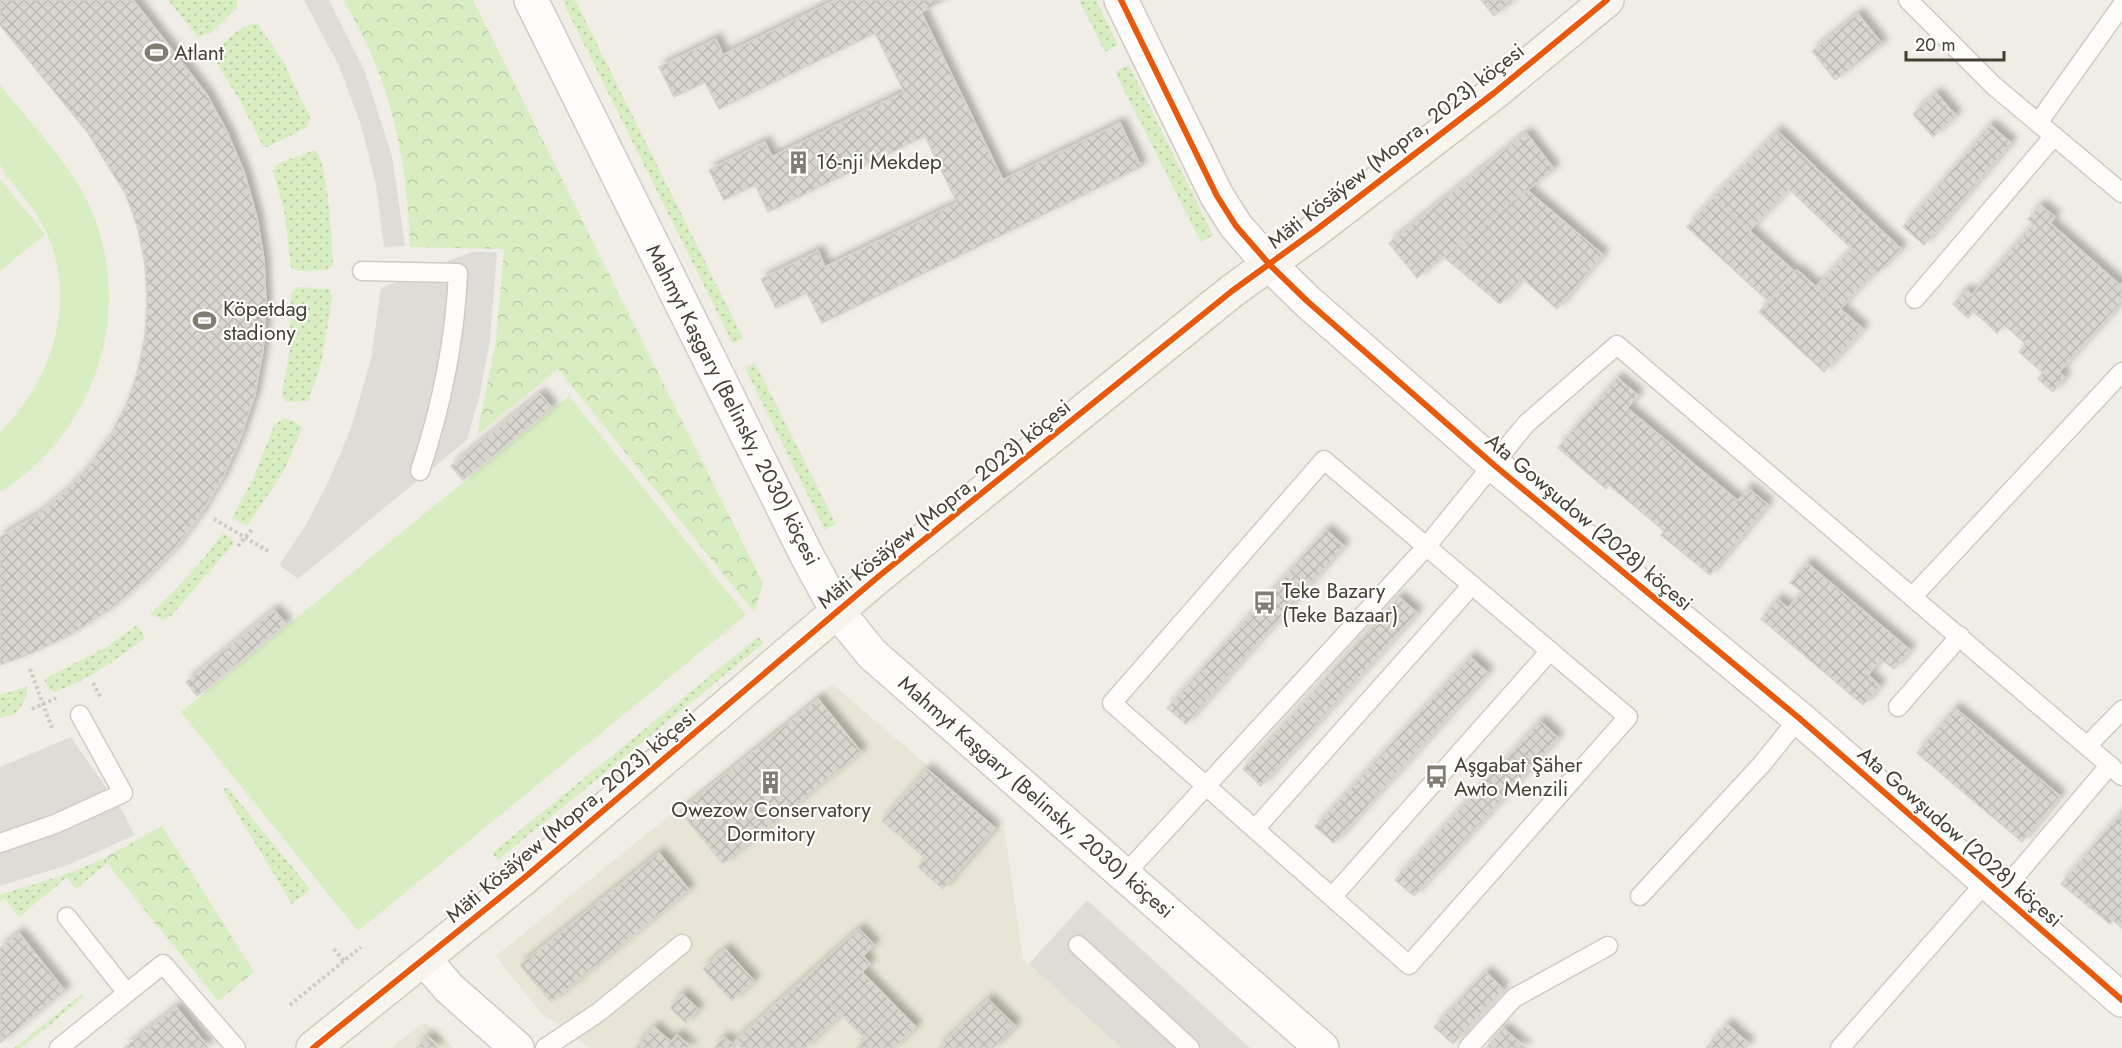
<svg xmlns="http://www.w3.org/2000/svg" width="2122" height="1048" font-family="Jost,sans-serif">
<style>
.residential{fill:#e8e5d6}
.grass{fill:url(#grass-dots)}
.forest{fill:url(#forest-crowns)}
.pitch{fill:#d8edc2}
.parking{fill:#dedcd6}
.building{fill:url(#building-cross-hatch);stroke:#d7d4cc;stroke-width:1.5;filter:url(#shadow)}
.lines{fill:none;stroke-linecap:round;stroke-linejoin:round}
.lane-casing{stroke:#cdcbc4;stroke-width:21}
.street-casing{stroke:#cdcbc4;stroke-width:36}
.secondary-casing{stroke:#cfccbc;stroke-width:36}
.path{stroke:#cecbc5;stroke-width:4;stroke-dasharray:3 3;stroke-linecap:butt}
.lane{stroke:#fdfcfb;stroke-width:18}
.street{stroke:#fdfcfb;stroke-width:33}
.secondary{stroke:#f6f4ed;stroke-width:33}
.cycleway-casing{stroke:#fff;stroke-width:10}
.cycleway{stroke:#e8590c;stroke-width:6}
.labels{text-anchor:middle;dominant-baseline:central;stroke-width:4.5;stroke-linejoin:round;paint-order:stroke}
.poi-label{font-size:21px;fill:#454032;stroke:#fff;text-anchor:start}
.street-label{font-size:21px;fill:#454032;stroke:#fff}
</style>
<defs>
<pattern id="grass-dots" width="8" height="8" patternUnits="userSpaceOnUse" patternTransform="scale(1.5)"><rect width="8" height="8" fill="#d8edc2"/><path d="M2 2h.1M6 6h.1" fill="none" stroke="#bbcca7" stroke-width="1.8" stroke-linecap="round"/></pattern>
<pattern id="forest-crowns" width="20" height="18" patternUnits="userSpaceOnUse" patternTransform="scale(1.5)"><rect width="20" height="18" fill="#d8edc2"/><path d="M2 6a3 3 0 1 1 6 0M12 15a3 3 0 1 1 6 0" fill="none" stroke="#bbcca7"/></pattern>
<pattern id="building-cross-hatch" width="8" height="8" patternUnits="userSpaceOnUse" patternTransform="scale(1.5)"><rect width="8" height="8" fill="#d8d6ce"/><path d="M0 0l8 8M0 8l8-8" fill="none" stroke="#bbb9b1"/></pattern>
<filter id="shadow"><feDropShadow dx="5.5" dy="-5.5" stdDeviation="3" flood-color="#0004"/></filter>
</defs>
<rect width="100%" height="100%" fill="#efede6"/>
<g class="residential">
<polygon points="832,684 1005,832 1023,959 1123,1048 590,1048 539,1011 496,956"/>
<polygon points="424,1022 454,1048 392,1048"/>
</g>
<g class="grass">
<polygon points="168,0 237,0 237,8 211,33 198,37"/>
<polygon points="562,0 575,0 743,338 733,344"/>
<polygon points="1079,0 1096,0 1118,45 1105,52"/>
<path d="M257,23L284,63L310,118L306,128L267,147L263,146L239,99L213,57C218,45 244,23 257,23Z"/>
<polygon points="1129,65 1213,235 1201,242 1115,72"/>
<path d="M315,150C328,160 332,243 333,263L328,270L298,271L291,267L284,210L273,170L277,164Z"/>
<polygon points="297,287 330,289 332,299 321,364 308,401 286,402 282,394 290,349 291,294"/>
<polygon points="755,363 836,524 825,530 745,368"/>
<polygon points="283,418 296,422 302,428 284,471 247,526 232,518 253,479 274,426"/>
<path d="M223,532L235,542L171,616L163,620L150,614C177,589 202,563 223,532Z"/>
<path d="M137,625L145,638C117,659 88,680 55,692L49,689L44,679L107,647Z"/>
<polygon points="758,637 764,643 498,860 492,853"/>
<polygon points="27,687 27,696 17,713 0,718 0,695"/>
<polygon points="227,787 310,889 292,904 223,790"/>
<polygon points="108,856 107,863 76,889 67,877 19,917 5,899 0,902 0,895 73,872"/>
<polygon points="82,994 84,997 21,1048 14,1048"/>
</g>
<g class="forest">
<path d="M343,0H473L763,584L754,612L558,369L477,435L496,341L504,249L410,247C407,156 391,79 343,0Z"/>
<polygon points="162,826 254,972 218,1001 107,863 108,856"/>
</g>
<g class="pitch">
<path d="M0,85C26,118 57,149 79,186C141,291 103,429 0,492V432C57,375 82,288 37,215C30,202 2,175 0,163C0,139 0,110 0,85Z"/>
<polygon points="0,179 45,234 0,271"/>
<polygon points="569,396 746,615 358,931 181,712"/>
</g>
<g class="parking">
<polygon points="304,0 329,0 364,69 392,156 405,246 384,247 376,185 361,125 339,66"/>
<polygon points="471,252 497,252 490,340 479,398 467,440 298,579 279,565 306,525 328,483 351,428 371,359 381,288"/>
<polygon points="71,737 123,812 135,835 68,865 0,886 0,767"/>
<polygon points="1087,900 1250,1048 1122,1048 1029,964"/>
</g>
<g class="building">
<polygon points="0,0 133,0 207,95 228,134 245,175 257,218 264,261 266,306 263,350 255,394 241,436 223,477 200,515 173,551 142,582 108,611 70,635 30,654 0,665 0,537 36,516 64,493 88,467 109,437 126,405 138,371 145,336 147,300 145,264 138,229 126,195 88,133 0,25"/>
<polygon points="836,0 945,0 921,12 1003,180 1120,123 1141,167 822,323 807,293 776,308 761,279 818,251 825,267 957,203 925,136 768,212 755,185 724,200 709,170 765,142 772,157 904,92 875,33 719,109 705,82 674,97 659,67 716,39 723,55"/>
<polygon points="1481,0 1513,0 1494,16"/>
<polygon points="1858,14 1882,44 1835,80 1812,51"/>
<polygon points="1936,93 1956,116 1933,137 1913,114"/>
<polygon points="1990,125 2011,143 1924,245 1903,227"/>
<polygon points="1777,131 1901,249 1877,273 1789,189 1749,231 1713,198"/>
<polygon points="1526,133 1554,169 1417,278 1389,243"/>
<polygon points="1527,190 1603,255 1557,309 1522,278 1500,304 1444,257"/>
<polygon points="1713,198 1795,272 1768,301 1687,227"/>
<polygon points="2040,205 2055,217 2050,223 2120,285 2122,283 2122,302 2059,372 2065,377 2053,392 2038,379 2043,373 2019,352 2026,344 2004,325 1997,333 1973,311 1968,318 1953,304 1966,290 1972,295 2033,224 2028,219"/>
<polygon points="1851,249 1875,271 1840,309 1816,287"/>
<polygon points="1797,270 1863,329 1824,372 1759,312"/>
<polygon points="1617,378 1638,395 1627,408 1738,501 1748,488 1768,505 1710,575 1661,535 1664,531 1609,485 1606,489 1558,448"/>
<polygon points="540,394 552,408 463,480 451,466"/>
<polygon points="1326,530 1344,546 1186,724 1167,708"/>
<polygon points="1807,563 1910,650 1894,669 1881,659 1868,675 1880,686 1863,705 1761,619 1777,599 1788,608 1802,592 1790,583"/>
<polygon points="1399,597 1417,613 1261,786 1243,769"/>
<polygon points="274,610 286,624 197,696 186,682"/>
<polygon points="1470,657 1488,673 1334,843 1315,827"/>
<polygon points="818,699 861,752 723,864 680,811"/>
<polygon points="1955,708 2060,796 2022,842 1917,753"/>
<polygon points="1540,721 1558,738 1414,896 1395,880"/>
<polygon points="927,769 995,828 943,889 918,867 925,858 882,821"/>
<polygon points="2120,814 2122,815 2122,928 2113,920 2110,924 2061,884"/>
<polygon points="659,853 689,890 551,1002 520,965"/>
<polygon points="859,929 874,945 863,956 870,964 829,1002 841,1014 805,1048 741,1048 735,1041"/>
<polygon points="19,933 65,991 0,1043 0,948"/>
<polygon points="725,949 754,981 732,1001 703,969"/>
<polygon points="862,972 897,1008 865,1039 829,1002"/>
<polygon points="1486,972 1503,989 1453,1044 1434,1027"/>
<polygon points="682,994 698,1009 686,1023 670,1008"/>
<polygon points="988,999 1015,1026 993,1048 938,1048"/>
<polygon points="176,1007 209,1048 124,1048"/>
<polygon points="897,1008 916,1027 894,1048 856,1048"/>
<polygon points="1727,1024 1749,1044 1745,1048 1706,1048"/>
<polygon points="654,1027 671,1042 677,1035 692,1048 635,1048"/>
<polygon points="1503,1028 1526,1048 1486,1048"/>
<polygon points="428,1036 439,1048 416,1048"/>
<polygon points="724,1037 737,1048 714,1048"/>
</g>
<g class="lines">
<defs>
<g id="lane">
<polyline points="1908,0 1994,86 2122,193"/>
<polyline points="2038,123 2122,5"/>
<path d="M362,271L458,273C455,342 442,405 420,471"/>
<polyline points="1915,299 2054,136"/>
<polygon points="1324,460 1628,717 1409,965 1112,703"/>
<polyline points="1913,596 2122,372"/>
<polyline points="1898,707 1960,636"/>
<polyline points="2087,746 2122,710"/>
<polyline points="1255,829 1472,585"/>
<polyline points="0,843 55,824 123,793 80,715"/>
<polyline points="1125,874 1426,547 1526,424 1617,345 2122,776"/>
<polyline points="2000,894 2110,765"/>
<polyline points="1640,896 1762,764 1799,718"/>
<polyline points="1332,897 1550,651"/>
<polyline points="67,917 127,993"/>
<polyline points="1078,945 1190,1048"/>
<polyline points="59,1048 163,964 236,1048"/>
<polyline points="545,1048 599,1012 682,944"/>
<polyline points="1468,1048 1514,998 1608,946"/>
<polyline points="1840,1048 1986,882"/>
</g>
<g id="street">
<polyline points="531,0 806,554 837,611 872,654 1322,1048"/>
<polyline points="1121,0 1217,196 1236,226 1270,265 1307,301 1494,465 1799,718 2122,1000"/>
<polyline points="425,960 449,988 517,1048"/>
</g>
<polyline id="secondary" points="313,1048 524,878 879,576 1232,291 1316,230 1494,93 1607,0"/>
</defs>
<use href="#lane" class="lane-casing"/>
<use href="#street" class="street-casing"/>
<use href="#secondary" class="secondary-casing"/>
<g class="path">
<polyline points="214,519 268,551"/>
<polyline points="238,546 253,528"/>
<polyline points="30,669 52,728"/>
<polyline points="93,683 101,698"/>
<polyline points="32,709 56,698"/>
<polyline points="334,949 344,961"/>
<polyline points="290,1005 361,947"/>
</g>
<use href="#lane" class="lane"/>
<use href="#street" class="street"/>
<use href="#secondary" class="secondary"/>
<defs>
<g id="cycleway">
<polyline points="1121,0 1217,196 1236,226 1270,265 1307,301 1494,465 1799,718 2122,1000"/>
<polyline points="313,1048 524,878 879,576 1232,291 1316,230 1494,93 1607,0"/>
</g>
</defs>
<use href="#cycleway" class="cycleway-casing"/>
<use href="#cycleway" class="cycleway"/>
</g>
<defs>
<symbol id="stadium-bare" viewBox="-9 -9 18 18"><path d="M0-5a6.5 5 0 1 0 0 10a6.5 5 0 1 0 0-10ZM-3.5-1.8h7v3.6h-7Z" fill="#807d71" stroke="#fff" stroke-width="2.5" paint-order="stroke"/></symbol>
<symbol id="building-bare" viewBox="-9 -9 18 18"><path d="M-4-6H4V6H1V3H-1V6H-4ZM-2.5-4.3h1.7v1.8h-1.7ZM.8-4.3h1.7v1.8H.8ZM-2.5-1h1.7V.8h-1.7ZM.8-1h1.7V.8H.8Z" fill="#807d71" stroke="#fff" stroke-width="2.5" paint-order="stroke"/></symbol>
<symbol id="bus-bare" viewBox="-9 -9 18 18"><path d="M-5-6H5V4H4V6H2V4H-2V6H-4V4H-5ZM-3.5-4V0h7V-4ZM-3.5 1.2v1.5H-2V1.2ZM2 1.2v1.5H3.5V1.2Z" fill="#807d71" stroke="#fff" stroke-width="2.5" paint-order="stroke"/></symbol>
</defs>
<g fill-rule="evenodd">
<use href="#stadium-bare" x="140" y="36" width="33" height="33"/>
<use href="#building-bare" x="782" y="146" width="33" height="33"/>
<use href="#stadium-bare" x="188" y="304" width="33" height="33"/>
<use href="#bus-bare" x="1248" y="586" width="33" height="33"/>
<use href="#bus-bare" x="1420" y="760" width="33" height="33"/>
<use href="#building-bare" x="754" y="766" width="33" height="33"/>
</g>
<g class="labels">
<g class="poi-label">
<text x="174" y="53">Atlant</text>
<text x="816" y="162">16-nji Mekdep</text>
<text x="223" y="309">Köpetdag<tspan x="223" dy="24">stadiony</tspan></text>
<text x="1282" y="591">Teke Bazary<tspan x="1282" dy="24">(Teke Bazaar)</tspan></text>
<text x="1454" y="765">Aşgabat Şäher<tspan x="1454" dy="24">Awto Menzili</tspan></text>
<text x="771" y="810" text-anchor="middle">Owezow Conservatory<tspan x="771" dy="24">Dormitory</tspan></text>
</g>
<g class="street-label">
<text transform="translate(1396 146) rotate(-38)">Mäti Kösäýew (Mopra, 2023) köçesi</text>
<text transform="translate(733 405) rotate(63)">Mahmyt Kaşgary (Belinsky, 2030) köçesi</text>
<text transform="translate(944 504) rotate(-39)">Mäti Kösäýew (Mopra, 2023) köçesi</text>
<text transform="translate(1589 522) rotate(40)">Ata Gowşudow (2028) köçesi</text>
<text transform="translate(1036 797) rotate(41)">Mahmyt Kaşgary (Belinsky, 2030) köçesi</text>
<text transform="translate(571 816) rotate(-40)">Mäti Kösäýew (Mopra, 2023) köçesi</text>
<text transform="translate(1960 837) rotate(41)">Ata Gowşudow (2028) köçesi</text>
</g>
</g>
<path d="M1906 51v9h98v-9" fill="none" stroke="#454032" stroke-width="3"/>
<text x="1915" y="51" font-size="18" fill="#454032" stroke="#ffffff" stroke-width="4.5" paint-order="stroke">20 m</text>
</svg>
